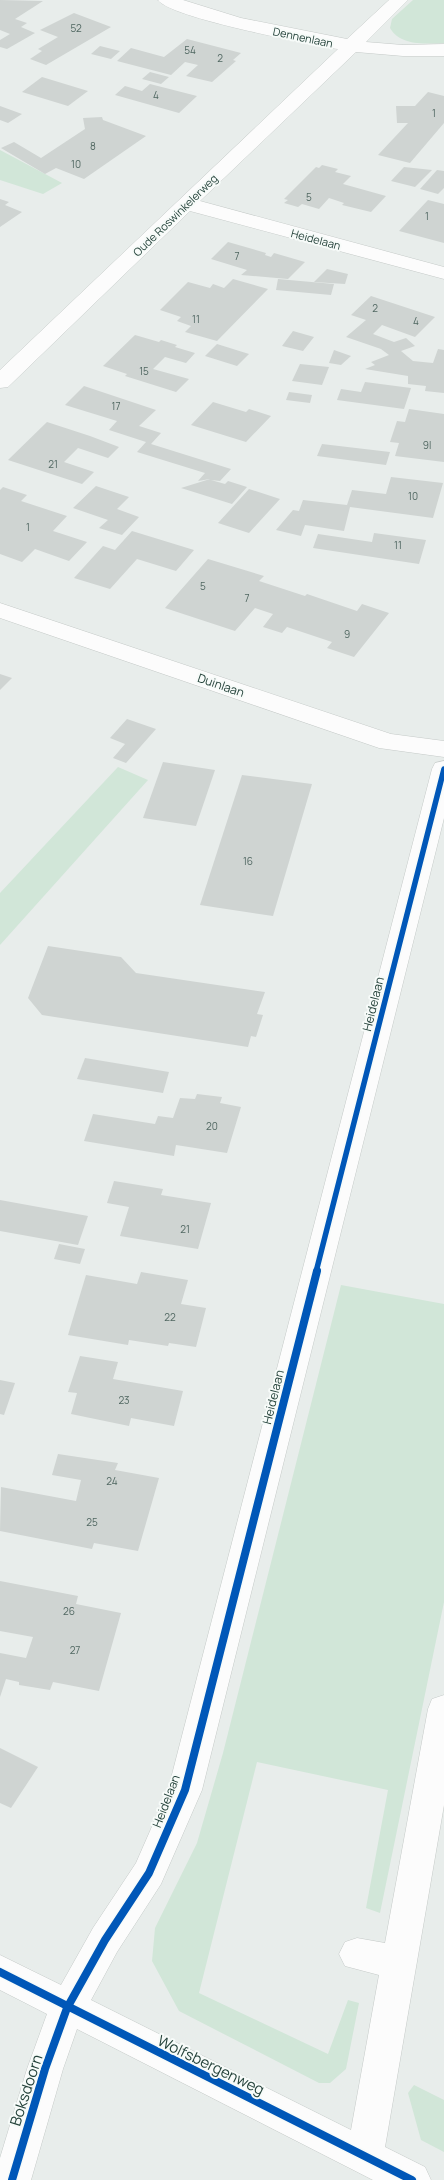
<svg xmlns="http://www.w3.org/2000/svg" width="444" height="2180" font-family="Manrope,sans-serif">
<style>
.green{fill:#d1e6d8}
.building{fill:#cfd4d2}
.lines{fill:none;stroke-linecap:round;stroke-linejoin:round}
.minor-casing{stroke:#c5cac8;stroke-width:1}
.minor{fill:#fcfcfc;fill-rule:evenodd}
.cycleway-far1-casing{stroke:#f7fbf9;stroke-width:9}
.cycleway-casing{stroke:#f7fbf9;stroke-width:11}
.cycleway-far1{stroke:#0057b8;stroke-width:5.5}
.cycleway{stroke:#0057b8;stroke-width:8}
.labels{text-anchor:middle;dominant-baseline:central;stroke-width:4;stroke-linejoin:round;paint-order:stroke}
.number-label{font-size:10px;fill:#506761}
.far-street-label{font-size:11px;fill:#24423a;stroke:#f7fbf9}
.street-label{font-size:12px;fill:#24423a;stroke:#f7fbf9}
.near-street-label{font-size:15px;fill:#24423a;stroke:#f7fbf9}
</style>
<rect width="100%" height="100%" fill="#e8edeb"/>
<g class="green">
<path d="M413,0H444V43C427,44 400,46 390,28L392,19Z"/>
<polygon points="0,150 62,183 43,194 0,180"/>
<polygon points="118,767 148,780 0,945 0,893"/>
<polygon points="341,1285 444,1304 444,1602 380,1913 366,1908 388,1790 257,1762 199,1993 328,2054 348,2000 359,2003 346,2069 330,2083 319,2083 179,2011 152,1961 155,1928 197,1843 223,1753"/>
<polygon points="414,2085 444,2100 444,2152 421,2140 408,2093"/>
</g>
<g class="building">
<polygon points="0,0 43,1 15,19 27,23 21,27 35,33 7,49 0,47 0,40 10,34 0,30"/>
<polygon points="74,13 111,27 46,65 30,59 42,51 38,49 58,37 40,30"/>
<polygon points="187,39 241,53 233,60 236,61 212,82 186,76 198,65 185,62 171,75 117,61 131,48 164,57"/>
<polygon points="100,46 120,51 111,59 91,54"/>
<polygon points="150,72 169,77 161,84 142,79"/>
<polygon points="42,77 88,91 68,106 22,92"/>
<polygon points="150,84 197,96 179,113 115,95 125,86 142,91"/>
<polygon points="428,92 444,96 444,123 410,163 378,155 408,123 397,123 396,106 415,106"/>
<polygon points="0,106 22,114 8,123 0,120"/>
<polygon points="102,117 103,120 146,136 84,179 56,168 45,174 1,148 14,142 41,158 85,129 83,118"/>
<polygon points="322,165 338,169 335,172 351,176 343,184 386,196 371,212 342,205 344,203 329,198 319,209 302,204 298,207 284,203 288,200 284,199 316,167 319,168"/>
<polygon points="404,167 432,170 415,187 391,181"/>
<polygon points="437,170 444,171 444,188 438,194 420,189"/>
<polygon points="0,199 9,202 5,205 22,212 0,227"/>
<polygon points="428,200 444,204 444,243 399,231"/>
<polygon points="228,242 266,253 265,255 271,257 274,253 305,262 288,279 241,275 247,270 211,259"/>
<polygon points="327,269 348,274 345,284 314,282"/>
<polygon points="233,279 268,289 217,341 185,332 191,326 177,321 181,317 160,310 188,282 210,288 213,284 224,288"/>
<polygon points="278,279 334,284 331,295 276,290"/>
<polygon points="371,296 435,317 415,337 382,325 373,334 394,342 406,338 415,346 401,351 413,361 433,363 438,349 444,350 444,393 425,391 426,386 408,384 408,376 365,369 375,365 371,362 389,355 381,349 346,337 366,320 351,315"/>
<polygon points="293,331 314,337 303,351 282,346"/>
<polygon points="135,335 159,342 161,340 177,345 175,347 195,353 186,363 165,357 153,369 189,379 176,392 125,376 127,374 103,366"/>
<polygon points="217,344 249,354 237,366 205,356"/>
<polygon points="334,350 351,356 341,365 329,363"/>
<polygon points="300,364 329,367 322,385 292,381"/>
<polygon points="365,382 411,388 404,409 337,400 341,389 361,392"/>
<polygon points="84,386 156,410 139,426 161,433 151,444 231,469 220,481 211,480 225,484 228,481 247,487 232,504 181,488 210,479 198,481 205,473 137,452 146,442 109,430 117,421 65,405"/>
<polygon points="289,392 312,395 310,403 286,400"/>
<polygon points="213,402 246,412 249,409 271,416 246,442 191,425"/>
<polygon points="409,409 444,414 444,462 395,456 399,443 390,442 397,421 405,422"/>
<polygon points="47,422 90,436 119,447 108,458 78,448 64,462 94,472 82,484 8,460"/>
<polygon points="322,444 390,452 386,465 317,456"/>
<polygon points="391,477 443,483 433,518 350,507 344,531 305,525 301,536 276,530 293,510 299,511 303,500 347,505 352,490 386,494"/>
<polygon points="96,486 129,497 117,509 139,517 122,535 99,528 108,520 73,508"/>
<polygon points="3,487 27,495 21,501 67,516 53,531 87,542 69,561 35,549 22,562 0,554 0,490"/>
<polygon points="249,489 280,499 249,533 218,523"/>
<polygon points="132,531 194,550 176,571 137,559 110,589 74,578 103,546 115,550"/>
<polygon points="374,533 426,540 419,564 313,548 318,534 372,542"/>
<polygon points="208,559 264,576 259,581 305,596 307,594 357,611 362,604 389,613 354,657 327,648 332,642 287,627 282,633 263,627 273,614 255,608 235,631 165,608"/>
<polygon points="0,674 12,678 0,690"/>
<polygon points="127,719 156,729 126,763 113,758 125,744 110,738"/>
<polygon points="163,762 215,770 196,826 143,818"/>
<polygon points="242,775 312,784 273,916 200,905"/>
<polygon points="48,946 121,957 136,973 265,992 257,1014 263,1015 256,1037 251,1036 248,1047 42,1015 28,998"/>
<polygon points="85,1058 169,1072 163,1093 77,1079"/>
<polygon points="197,1094 222,1097 220,1103 241,1107 227,1153 176,1145 174,1156 84,1141 93,1114 155,1124 158,1116 173,1118 180,1098 195,1099"/>
<polygon points="114,1181 163,1189 161,1195 211,1203 198,1249 120,1236 129,1207 107,1203"/>
<polygon points="0,1200 88,1216 78,1245 0,1231"/>
<polygon points="59,1244 85,1249 80,1264 54,1259"/>
<polygon points="141,1272 188,1280 181,1304 206,1308 196,1347 169,1343 168,1346 129,1340 128,1345 68,1335 86,1275 137,1284"/>
<polygon points="80,1356 118,1362 113,1379 183,1391 174,1426 131,1418 129,1426 71,1414 77,1393 68,1392"/>
<polygon points="0,1380 15,1383 4,1415 0,1414"/>
<polygon points="58,1454 118,1463 115,1470 159,1478 138,1551 94,1543 92,1549 0,1531 1,1487 76,1501 81,1480 52,1475"/>
<polygon points="0,1581 78,1596 76,1604 121,1613 99,1691 53,1682 50,1690 19,1685 19,1682 6,1679 0,1697 0,1653 26,1658 33,1637 0,1631"/>
<polygon points="0,1748 38,1767 11,1808 0,1803"/>
</g>
<g class="lines">
<defs>
<g id="minor">
<path d="M158,0H183L241,18L347,39L389,0H408L366,42L403,45L444,44V56H403L356,52L200,201L444,267V279L190,211L8,387L0,388V370L338,49C310,44 170,18 158,0Z"/>
<polygon points="0,603 391,734 444,741 444,757 379,748 0,618"/>
<polygon points="444,761 444,818 202,1790 161,1884 117,1952 91,2000 351,2130 379,1975 345,1966 339,1954 345,1942 357,1938 385,1943 428,1709 432,1699 444,1695 444,1805 385,2147 425,2167 431,2180 373,2180 77,2029 63,2069 31,2180 0,2180 0,2158 27,2069 47,2014 0,1990 0,1955 61,1985 93,1928 136,1863 168,1790 432,769 435,763"/>
</g>
</defs>
<use href="#minor" class="minor-casing"/>
<use href="#minor" class="minor"/>
<defs>
<polyline id="cycleway-far1" points="316,1272 444,769"/>
<g id="cycleway">
<polyline points="0,1972 412,2180"/>
<polyline points="12,2180 45,2069 67,2008 105,1940 149,1873 185,1790 317,1271"/>
</g>
</defs>
<use href="#cycleway-far1" class="cycleway-far1-casing"/>
<use href="#cycleway" class="cycleway-casing"/>
<use href="#cycleway-far1" class="cycleway-far1"/>
<use href="#cycleway" class="cycleway"/>
</g>
<g class="labels">
<g class="number-label">
<text x="76" y="28">52</text>
<text x="190" y="50">54</text>
<text x="220" y="58">2</text>
<text x="156" y="95">4</text>
<text x="434" y="113">1</text>
<text x="93" y="146">8</text>
<text x="76" y="164">10</text>
<text x="309" y="197">5</text>
<text x="427" y="216">1</text>
<text x="237" y="256">7</text>
<text x="375" y="308">2</text>
<text x="196" y="319">11</text>
<text x="416" y="321">4</text>
<text x="144" y="371">15</text>
<text x="116" y="406">17</text>
<text x="427" y="445">9I</text>
<text x="53" y="464">21</text>
<text x="413" y="496">10</text>
<text x="28" y="527">1</text>
<text x="398" y="545">11</text>
<text x="203" y="586">5</text>
<text x="247" y="598">7</text>
<text x="347" y="634">9</text>
<text x="248" y="861">16</text>
<text x="212" y="1126">20</text>
<text x="185" y="1229">21</text>
<text x="170" y="1317">22</text>
<text x="124" y="1400">23</text>
<text x="112" y="1481">24</text>
<text x="92" y="1522">25</text>
<text x="69" y="1611">26</text>
<text x="75" y="1650">27</text>
</g>
<g class="far-street-label">
<text transform="translate(303 37) rotate(12)">Dennenlaan</text>
<text transform="translate(175 215) rotate(-44)">Oude Roswinkelerweg</text>
<text transform="translate(316 239) rotate(15)">Heidelaan</text>
</g>
<g class="street-label">
<text transform="translate(221 685) rotate(19)">Duinlaan</text>
<text transform="translate(373 1004) rotate(-76)">Heidelaan</text>
<text transform="translate(273 1397) rotate(-76)">Heidelaan</text>
<text transform="translate(166 1801) rotate(-69)">Heidelaan</text>
</g>
<g class="near-street-label">
<text transform="translate(211 2065) rotate(26)">Wolfsbergenweg</text>
<text transform="translate(26 2090) rotate(-72)">Boksdoorn</text>
</g>
</g>
</svg>
